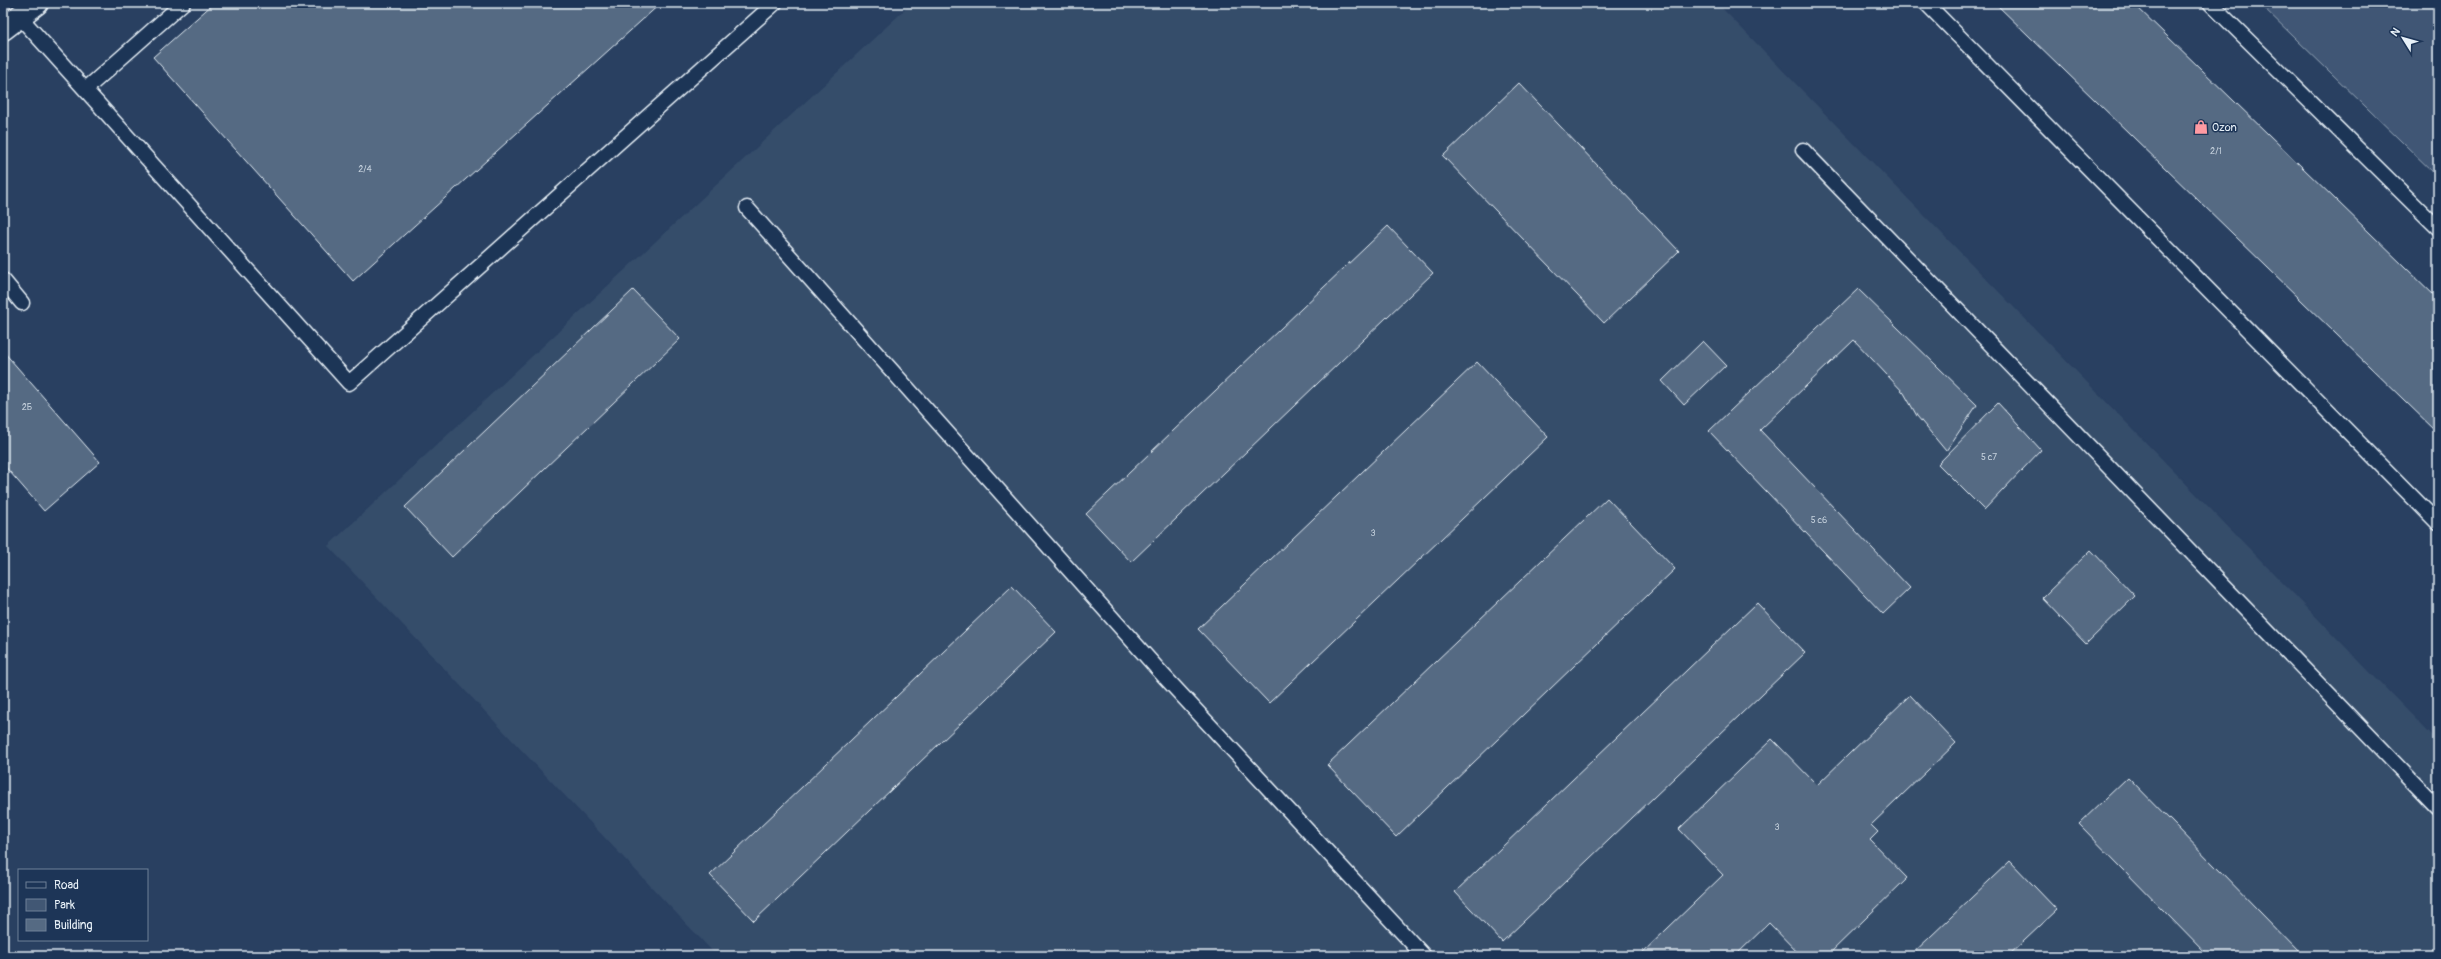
<svg xmlns="http://www.w3.org/2000/svg" width="2441" height="959" font-family="Pangolin,sans-serif">
<style>
.built{fill:#364d6b}
.green{fill:#415774;stroke:#94a4b6}
.building{fill:#556a83;stroke:#e8f1f8}
.lines{fill:none;stroke-linecap:round;stroke-linejoin:round}
.service-casing{stroke:#e8f1f8;stroke-width:17}
.minor-casing{stroke:#e8f1f8;stroke-width:25}
.service{stroke:#1d3557;stroke-width:14}
.minor{stroke:#1d3557;stroke-width:22}
.labels{text-anchor:middle;dominant-baseline:central;stroke-width:3;stroke-linejoin:round;paint-order:stroke}
.number-label{font-size:9px;fill:#c3cfdb}
.poi-label{font-size:11px;fill:#e8f1f8;stroke:#1d3557;text-anchor:start}
</style>
<rect width="100%" height="100%" fill="#294061"/>
<filter id="ink" filterUnits="userSpaceOnUse"><feTurbulence type="fractalNoise" baseFrequency=".025" numOctaves="2"/><feDisplacementMap in="SourceGraphic" scale="8" xChannelSelector="R" yChannelSelector="G"/><feConvolveMatrix kernelMatrix="1 2 1 2 8 2 1 2 1" color-interpolation-filters="sRGB"/></filter>
<g filter="url(#ink)">
<polygon class="built" points="912,3 1717,3 2438,742 2438,956 717,956 328,546"/>
<polygon class="green" points="2259,3 2438,3 2438,177"/>
<g class="building">
<polygon points="214,3 661,3 353,281 153,57"/>
<polygon points="1995,3 2133,3 2438,299 2438,433"/>
<polygon points="1519,83 1679,251 1604,323 1443,156"/>
<polygon points="1388,226 1433,273 1131,562 1086,514"/>
<polygon points="1858,289 1977,405 1946,451 1917,416 1904,393 1854,340 1760,430 1910,588 1883,614 1709,431"/>
<polygon points="633,290 680,339 452,557 405,507"/>
<polygon points="1703,341 1726,365 1684,405 1662,381"/>
<polygon points="3,351 100,462 44,511 3,464"/>
<polygon points="1477,362 1548,437 1269,703 1198,629"/>
<polygon points="1998,403 2041,450 1984,510 1938,464"/>
<polygon points="1607,498 1675,569 1396,837 1327,765"/>
<polygon points="2091,550 2135,596 2086,644 2042,598"/>
<polygon points="1012,586 1056,632 754,921 710,875"/>
<polygon points="1757,603 1805,653 1502,942 1455,892"/>
<polygon points="1910,695 1956,743 1871,825 1878,832 1870,840 1907,878 1827,956 1801,956 1769,923 1735,956 1639,956 1723,875 1679,829 1772,739 1817,785"/>
<polygon points="2128,777 2303,956 2208,956 2079,824"/>
<polygon points="2010,861 2057,910 2008,956 1910,956"/>
</g>
<g class="lines">
<defs>
<g id="service">
<polyline points="1926,3 2438,523"/>
<polyline points="2210,3 2438,228"/>
<polyline points="20,17 349,383 775,3"/>
<polyline points="86,89 183,3"/>
<polyline points="1803,150 2438,808"/>
<polyline points="747,208 1163,675 1424,956"/>
<polyline points="3,280 22,303"/>
</g>
<polyline id="minor" points="3,29 37,3"/>
</defs>
<use href="#service" class="service-casing"/>
<use href="#minor" class="minor-casing"/>
<use href="#service" class="service"/>
<use href="#minor" class="minor"/>
</g>
</g>
<defs>
<symbol id="shop-bare" viewBox="-9 -9 18 18"><path d="M-5-2.5h2.3a2.7 3.5 0 0 1 5.4 0H5L5.5 6h-11ZM-1.5-2.5h3a1.5 2.3 0 0 0-3 0Z" fill="#ff9aa2" stroke="#1d3557" stroke-width="2.5" paint-order="stroke"/></symbol>
</defs>
<g fill-rule="evenodd">
<use href="#shop-bare" x="2191" y="117" width="20" height="20"/>
</g>
<g class="labels">
<g class="number-label">
<text x="2216" y="151">2/1</text>
<text x="365" y="169">2/4</text>
<text x="27" y="407">2Б</text>
<text x="1989" y="457">5 с7</text>
<text x="1819" y="520">5 с6</text>
<text x="1373" y="533">3</text>
<text x="1777" y="827">3</text>
</g>
<g class="poi-label">
<text x="2212" y="127">Ozon</text>
</g>
</g>
<rect width="2441" height="959" fill="none" stroke="#1d3557" stroke-width="16"/>
<rect x="8" y="8" width="2425" height="943" fill="none" stroke="#e8f1f8" stroke-width="1.5" filter="url(#ink)"/>
<rect x="18" y="869" width="130" height="72" fill="#1d3557" stroke="#6e8097"/>
<rect x="26" y="882" width="20" height="6" fill="#1d3557" stroke="#6e8097"/>
<text x="54" y="889" font-size="12" fill="#e8f1f8">Road</text>
<rect x="26" y="899" width="20" height="12" fill="#415774" stroke="#6e8097"/>
<text x="54" y="909" font-size="12" fill="#e8f1f8">Park</text>
<rect x="26" y="919" width="20" height="12" fill="#556a83" stroke="#6e8097"/>
<text x="54" y="929" font-size="12" fill="#e8f1f8">Building</text>
<g transform="translate(2403 38) rotate(307)" stroke="#1d3557" stroke-width="3" paint-order="stroke">
<path d="M0-3L7 15L0 10L-7 15Z" fill="#e8f1f8"/>
<text y="-6" font-size="11" font-weight="bold" text-anchor="middle" fill="#e8f1f8">N</text>
</g>
</svg>
